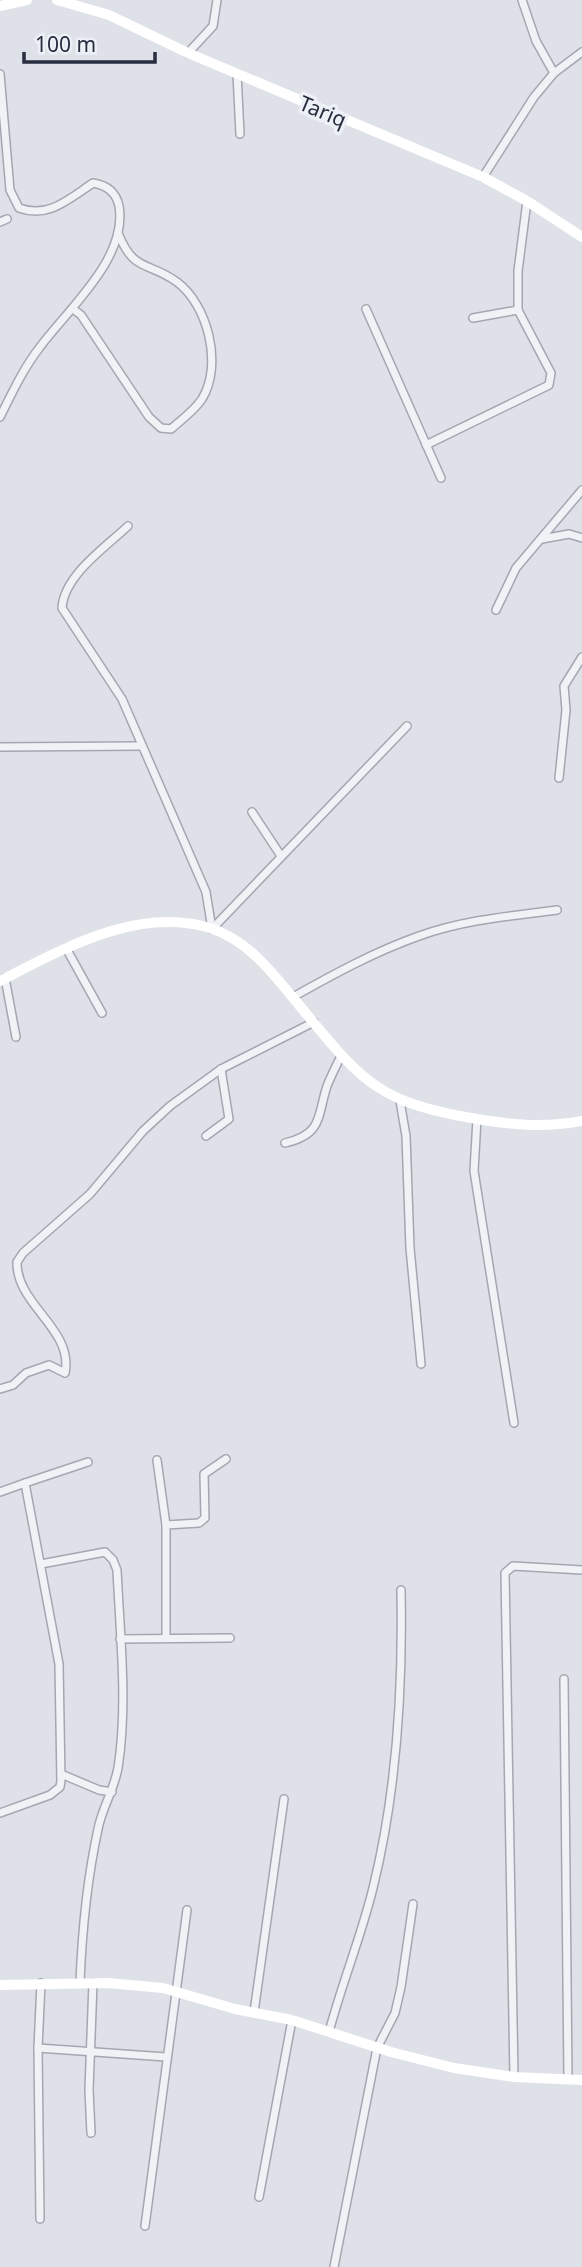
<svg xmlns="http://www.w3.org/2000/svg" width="582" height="2267" font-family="'Noto Sans',sans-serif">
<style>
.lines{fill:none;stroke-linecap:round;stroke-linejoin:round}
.street-casing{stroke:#a3a7b2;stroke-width:10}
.street{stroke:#f1f2f6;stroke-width:7}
.secondary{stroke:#fff;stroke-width:10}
.labels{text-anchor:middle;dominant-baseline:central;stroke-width:7;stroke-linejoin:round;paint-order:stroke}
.street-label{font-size:21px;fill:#272d3f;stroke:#edf0f6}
</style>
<rect width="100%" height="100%" fill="#dee1e8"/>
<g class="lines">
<defs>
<g id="street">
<polyline points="522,0 536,41 554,73"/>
<polyline points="188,53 213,26 217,0"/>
<path d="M0,74L10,190L19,208C48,219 69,199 93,183C106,185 116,192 119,206C128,258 68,309 40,347C23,369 12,393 0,417"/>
<polyline points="237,74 240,134"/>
<polyline points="483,177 534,97 554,73 582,52"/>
<polyline points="0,222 7,219"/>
<path d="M73,309L81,315L149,417L161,428L171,429C181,420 194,411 202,399C223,365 208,305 177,282C148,261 134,273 118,233"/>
<polyline points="366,309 441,478"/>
<polyline points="473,318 518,310 518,271 527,201"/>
<polyline points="426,445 549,385 551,373 518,310"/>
<path d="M128,526C106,547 64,575 62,608L122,699L206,892L212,929"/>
<polyline points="542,539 569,534 582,538"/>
<polyline points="496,610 516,568 582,490"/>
<polyline points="0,747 141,746"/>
<polyline points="559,778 566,710 564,686 582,657"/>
<polyline points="252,812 281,856"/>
<polyline points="212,929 407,726"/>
<polyline points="66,948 102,1013"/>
<polyline points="5,978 16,1037"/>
<path d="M293,997C334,974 374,952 419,936C463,920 510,916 557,910"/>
<polyline points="400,1101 406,1136 410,1248 421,1364"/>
<polyline points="477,1119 474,1171 514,1423"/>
<polyline points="206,1136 229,1119 221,1069"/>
<path d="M285,1143C323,1134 317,1117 327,1086C331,1076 336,1066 341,1056"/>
<path d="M0,1389L13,1385L26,1373L49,1365L65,1373C74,1329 16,1305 17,1262L23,1253L90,1194L143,1131L170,1106L221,1069L314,1022"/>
<polyline points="157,1460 166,1525"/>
<polyline points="0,1492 25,1483"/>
<path d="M41,1564L105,1552L113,1560L117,1570C120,1635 128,1704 118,1768C114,1790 102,1808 98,1829C87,1880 82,1930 80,1983"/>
<polyline points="166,1636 166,1525 199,1523 205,1518 204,1474 226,1459"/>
<polyline points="120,1639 230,1638"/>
<polyline points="564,1679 568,2079"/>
<polyline points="61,1774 99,1790 112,1792"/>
<polyline points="0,1813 50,1795 60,1787 61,1781 59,1664 25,1483 88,1462"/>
<polyline points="254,2012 284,1799"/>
<path d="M329,2032C342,1983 361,1937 373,1888C397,1791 403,1689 401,1590"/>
<polyline points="38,2048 166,2057"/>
<polyline points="514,2077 505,1573 513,1566 582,1570"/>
<polyline points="91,2133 89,2090 93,1983"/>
<polyline points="259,2197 292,2020"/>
<polyline points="40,2219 38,2048 41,1983"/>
<polyline points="145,2226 187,1910"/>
<polyline points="334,2267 377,2048 395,2013 401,1987 413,1904"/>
</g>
</defs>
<use href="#street" class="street-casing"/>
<use href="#street" class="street"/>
<g class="secondary">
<polyline points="57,0 109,15 188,53 483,177 527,201 582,237"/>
<polyline points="0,6 27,0"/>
<path d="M0,981C63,949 137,906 210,928C246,939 272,972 294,999C360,1078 372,1102 477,1119C513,1125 545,1128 582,1121"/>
<polyline points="0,1985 108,1983 163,1988 235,2009 292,2020 391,2052 454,2068 514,2077 582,2080"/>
</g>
</g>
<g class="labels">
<g class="street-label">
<text transform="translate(323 111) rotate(23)">Tariq</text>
</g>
</g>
<path d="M24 52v10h131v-10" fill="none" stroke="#272d3f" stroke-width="3.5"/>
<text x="35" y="52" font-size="21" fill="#272d3f" stroke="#edf0f6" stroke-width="5" paint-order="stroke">100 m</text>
</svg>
